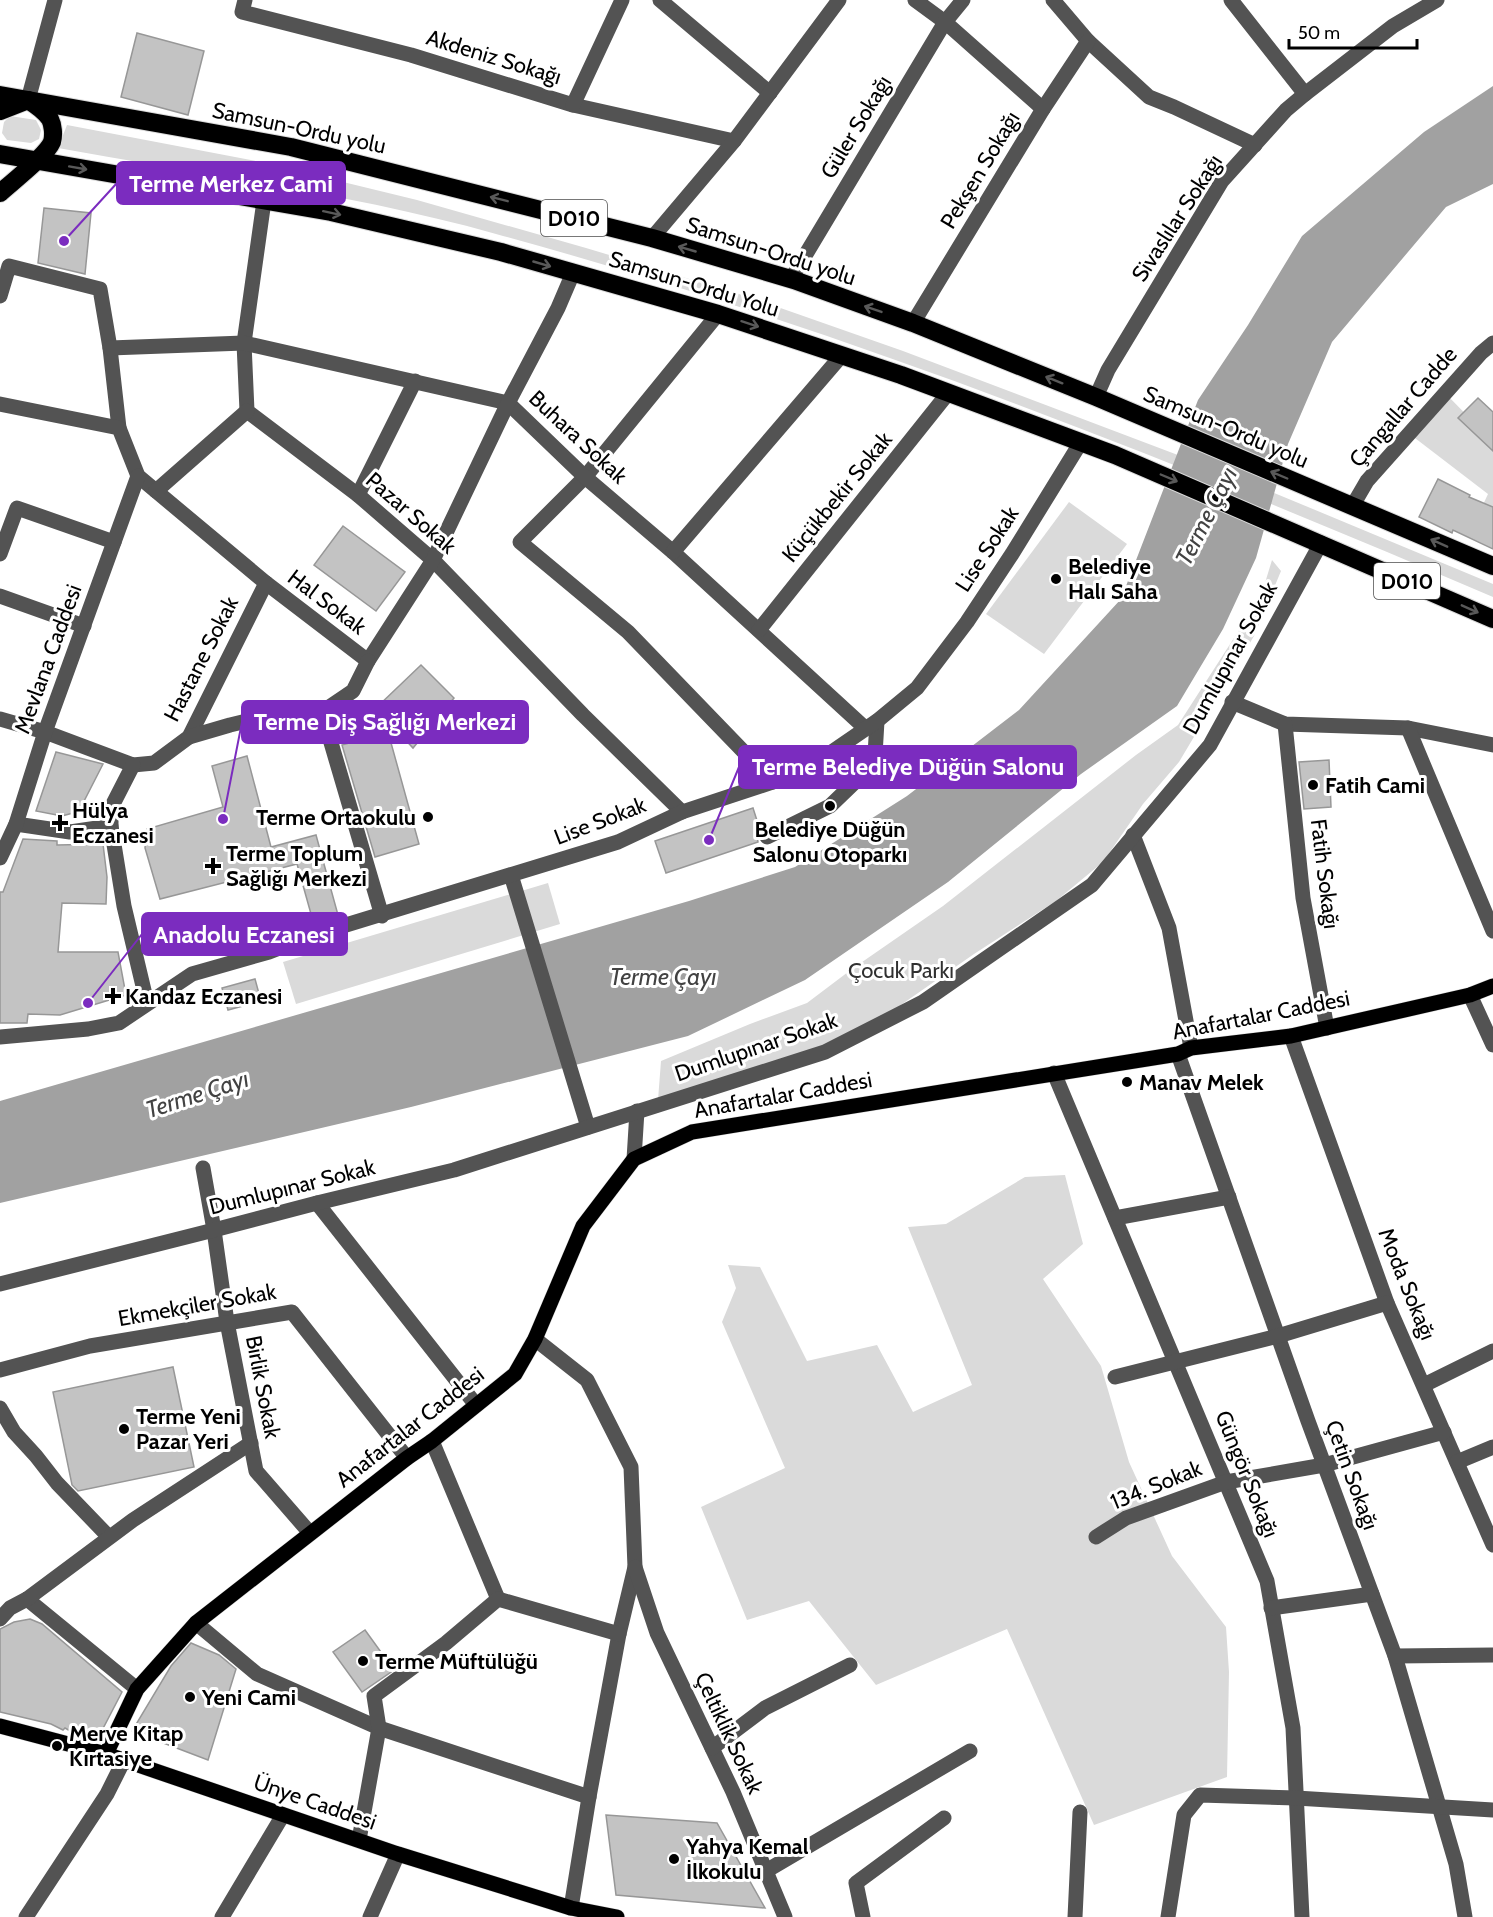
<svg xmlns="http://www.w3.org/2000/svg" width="1493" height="1917" font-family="Cabin,sans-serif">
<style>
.green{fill:#dadada}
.water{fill:#a1a1a1}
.building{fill:#c3c3c3;stroke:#979797;stroke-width:1.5}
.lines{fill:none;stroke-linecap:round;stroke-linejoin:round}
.major-casing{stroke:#dbdbdb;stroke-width:16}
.highway-casing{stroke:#dbdbdb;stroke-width:20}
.minor{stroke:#535353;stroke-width:15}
.major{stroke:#000;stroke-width:15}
.highway{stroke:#000;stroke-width:18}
.oneway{stroke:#595959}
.poi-dot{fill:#000;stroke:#fff;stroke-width:2}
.labels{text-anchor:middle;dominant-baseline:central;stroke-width:6;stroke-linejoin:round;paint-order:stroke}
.shield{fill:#fff;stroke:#4c4c4c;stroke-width:1.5}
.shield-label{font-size:21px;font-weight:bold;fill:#000}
.street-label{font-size:22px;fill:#000;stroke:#fff}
.poi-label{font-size:22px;font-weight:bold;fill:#000;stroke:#fff;text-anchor:start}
.park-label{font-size:22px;fill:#313131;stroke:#fff}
.water-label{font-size:24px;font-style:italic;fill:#424242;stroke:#fff}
.leader{fill:none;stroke:#7b2cbf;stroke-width:2}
.callout-dot{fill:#7b2cbf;stroke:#fff;stroke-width:2}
.callout{fill:#7b2cbf;stroke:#7b2cbf;stroke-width:2}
.callout-label{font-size:24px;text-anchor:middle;font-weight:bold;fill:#fff}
</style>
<rect width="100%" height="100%" fill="#fff"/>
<g class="green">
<polygon points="10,116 36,120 41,130 39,139 31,143 7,140 2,133 4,122"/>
<path d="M67,125L261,162L417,200L586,248L749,297L903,351L1236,477L1493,584V597C1168,458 838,327 496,234C353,194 204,175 58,148Z"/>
<polygon points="1445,393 1493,442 1493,549 1468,537 1488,494 1411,435"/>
<polygon points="1069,502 1127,544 1044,654 986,614"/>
<polygon points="1272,560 1281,571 1254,636 1179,762 1143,804 1103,862 1056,901 974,954 885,1016 798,1058 657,1113 661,1061 750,1024 807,1003 852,969 943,906 1136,755 1178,725 1261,596"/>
<polygon points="548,883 560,924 296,1004 283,962"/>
<polygon points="1065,1175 1083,1244 1043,1279 1101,1366 1129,1462 1172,1556 1226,1627 1229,1672 1227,1777 1094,1825 1007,1629 876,1685 809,1601 747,1620 701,1507 785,1468 722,1322 736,1288 728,1265 760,1267 807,1361 877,1345 913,1412 972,1385 908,1227 946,1224 1025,1177"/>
</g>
<polygon class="water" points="1493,86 1493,184 1446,207 1332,342 1288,444 1256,558 1223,629 1177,706 1081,774 948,882 805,980 688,1036 411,1107 0,1203 0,1101 689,901 795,867 907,796 1019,710 1121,599 1198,400 1248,325 1302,236 1424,132"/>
<g class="building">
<polygon points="137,33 204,51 188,115 121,97"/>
<polygon points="44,208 91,213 85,274 38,263"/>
<polygon points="1478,398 1493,412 1493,451 1458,418"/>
<polygon points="1438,479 1470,495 1469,497 1493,507 1493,549 1453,530 1452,533 1419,517"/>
<polygon points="343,526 405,572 376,611 314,565"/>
<polygon points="421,665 454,698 413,748 376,708"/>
<polygon points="388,732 419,844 375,857 342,745"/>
<polygon points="56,752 103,764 80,809 73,813 62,816 36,811"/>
<polygon points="247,756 271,847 316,835 338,915 313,921 297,864 160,899 145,848 147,829 223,807 212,766"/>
<polygon points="1329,760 1331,807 1304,809 1299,762"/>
<polygon points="753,808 760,830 757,836 758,842 666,873 655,841"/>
<polygon points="23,839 57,841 57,845 103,844 107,877 106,904 62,903 58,952 118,952 126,995 60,1015 28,1014 27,1023 0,1023 0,892 3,892"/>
<polygon points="255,979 261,1001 228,1010 222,988"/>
<polygon points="173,1367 194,1467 78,1491 72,1485 53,1392"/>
<polygon points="30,1619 42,1624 122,1692 98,1738 91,1736 89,1738 75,1729 72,1732 65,1728 63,1730 51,1724 0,1712 0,1629 14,1622"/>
<polygon points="365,1630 394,1670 362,1692 333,1652"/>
<polygon points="191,1643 219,1655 236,1669 208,1760 132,1731 171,1666"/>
<polygon points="606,1815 717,1823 765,1908 616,1895"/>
</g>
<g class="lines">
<defs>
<g id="major">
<polyline points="0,1726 106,1754 398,1854 571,1908 617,1917"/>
<polyline points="106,1754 137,1689 196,1623 407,1458 432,1441 515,1374 535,1339 583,1226 634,1159 692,1132 1178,1054 1191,1048 1291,1036 1470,995 1493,986"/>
</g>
<g id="highway">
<polyline points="0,95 291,147 652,238 794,280 913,323 1096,397 1493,566"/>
<path d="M0,111L28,100C36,105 45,111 50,119C53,125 54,135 52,142C46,156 12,182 0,193"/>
<polyline points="0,154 331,212 501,252 718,314 901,375 1115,455 1493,619"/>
</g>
</defs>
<use href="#major" class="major-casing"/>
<use href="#highway" class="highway-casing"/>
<g class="minor">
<polyline points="245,0 242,12 411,55 573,105 734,141"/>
<polyline points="660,0 770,93"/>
<polyline points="915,0 945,22 1043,109"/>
<polyline points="1053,0 1088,41 1149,97 1174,107 1255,145"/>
<polyline points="1231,0 1305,94"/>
<polyline points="28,100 55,0"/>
<polyline points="573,105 622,0"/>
<polyline points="264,201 244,343 247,411 358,495 433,560 583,715 682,812"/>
<polyline points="652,238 734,141 839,0"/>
<polyline points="791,279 945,22 963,0"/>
<polyline points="0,296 9,266 100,289 110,348 119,428"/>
<polyline points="718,314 585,477 520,542 628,632 773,782"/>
<polyline points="913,323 1043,109 1088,41"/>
<polyline points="110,348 244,343 508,403 585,477 673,552 865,728"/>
<polyline points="1096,397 1108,370 1222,181 1286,110 1305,94 1393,26 1437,0"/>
<polyline points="0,404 119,428 138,476 266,583 368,661 433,560 508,403 558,308 573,273"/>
<polyline points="156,491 247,411"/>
<polyline points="358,495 415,381"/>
<polyline points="1353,505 1367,481 1481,353 1493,343"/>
<polyline points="673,552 842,355"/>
<polyline points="0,554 17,508 114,542"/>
<polyline points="0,596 84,626"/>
<polyline points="759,630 949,392"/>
<polyline points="1232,702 1285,724 1408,728 1493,745"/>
<polyline points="322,712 382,916"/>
<polyline points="0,719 45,732 133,765 154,763 189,737 266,583"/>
<polyline points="1285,724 1303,898 1327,1028"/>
<polyline points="1408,728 1493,931"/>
<polyline points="189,737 230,725 289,711 322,712 353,691 368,661"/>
<polyline points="133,765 111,808 111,826 124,906 147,1003"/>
<polyline points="16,824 70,832 111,826"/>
<polyline points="1133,835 1169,928 1191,1048"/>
<polyline points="767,837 830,806 857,780 875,755 877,721"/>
<polyline points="0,858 16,824 45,732 138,476"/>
<polyline points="511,875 588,1127"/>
<polyline points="1470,995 1493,1045"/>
<polyline points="1291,1036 1387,1303 1493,1545"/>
<polyline points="0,1037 88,1029 119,1023 192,974 269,952 310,936 618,842 682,812 773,782 826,756 877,721 917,688 967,622 1012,554 1081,442"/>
<polyline points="1178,1054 1308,1421 1395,1656 1456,1864 1465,1917"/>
<polyline points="1054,1073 1267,1581 1293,1728 1302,1917"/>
<polyline points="634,1159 637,1111"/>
<polyline points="203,1168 214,1230 227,1322 256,1471 310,1533"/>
<polyline points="317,1203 476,1405"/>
<polyline points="1115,1218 1229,1197"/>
<polyline points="0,1284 214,1230 317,1203 454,1170 825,1052 923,1002 1092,885 1210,745 1321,543"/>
<polyline points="535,1339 587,1380 631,1467 635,1567 619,1634 589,1797 571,1908"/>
<polyline points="0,1370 90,1346 292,1312 407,1458"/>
<polyline points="1115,1377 1278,1336 1387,1303"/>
<polyline points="1424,1385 1493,1351"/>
<polyline points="0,1408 14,1432 36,1456 57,1483 109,1537"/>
<polyline points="432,1441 498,1599"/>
<polyline points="1457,1462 1493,1447"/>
<polyline points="1096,1537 1126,1518 1226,1482 1324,1465 1444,1432"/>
<polyline points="635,1567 657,1633 733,1792 785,1917"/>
<polyline points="27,1599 137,1689"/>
<polyline points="1271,1608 1372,1594"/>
<polyline points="0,1619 10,1608 27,1599 133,1520 251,1443"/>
<polyline points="196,1623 257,1674 379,1728 589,1797"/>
<polyline points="1395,1656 1493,1655"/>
<polyline points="712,1748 765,1708 850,1665"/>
<polyline points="359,1840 379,1728 374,1696 446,1643 498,1599 619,1634"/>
<polyline points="766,1871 970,1751"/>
<polyline points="26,1917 107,1794 124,1760"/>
<polyline points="222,1917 283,1815"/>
<polyline points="370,1917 398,1854"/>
<polyline points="863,1917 856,1883 944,1818"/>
<polyline points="1075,1917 1080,1812"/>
<polyline points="1168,1917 1184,1815 1200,1795 1296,1798 1493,1810"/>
</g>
<use href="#major" class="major"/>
<use href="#highway" class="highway"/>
</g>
<defs><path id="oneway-shaft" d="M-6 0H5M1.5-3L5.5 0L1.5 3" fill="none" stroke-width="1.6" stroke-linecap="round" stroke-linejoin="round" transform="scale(1.5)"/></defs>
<g class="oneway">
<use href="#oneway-shaft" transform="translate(78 168) rotate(10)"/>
<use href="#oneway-shaft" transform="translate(499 199) rotate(-166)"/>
<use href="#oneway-shaft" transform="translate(332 213) rotate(12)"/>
<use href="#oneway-shaft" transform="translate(687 249) rotate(-164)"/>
<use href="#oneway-shaft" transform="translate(542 264) rotate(16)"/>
<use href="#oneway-shaft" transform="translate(873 309) rotate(-161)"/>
<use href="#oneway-shaft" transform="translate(750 324) rotate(18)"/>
<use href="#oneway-shaft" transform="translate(1054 380) rotate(-158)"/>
<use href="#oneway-shaft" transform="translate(1279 475) rotate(-157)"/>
<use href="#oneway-shaft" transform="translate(1169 478) rotate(23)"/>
<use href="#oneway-shaft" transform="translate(1439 543) rotate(-156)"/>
<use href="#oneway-shaft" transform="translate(1470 609) rotate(24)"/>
</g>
<g class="poi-dot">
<circle cx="1056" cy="579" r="6"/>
<circle cx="1313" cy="785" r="6"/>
<circle cx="830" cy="806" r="6"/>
<circle cx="428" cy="817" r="6"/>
<path d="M57 814h6v6h6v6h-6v6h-6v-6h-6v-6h6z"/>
<path d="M210 857h6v6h6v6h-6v6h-6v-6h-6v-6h6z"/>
<path d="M110 987h6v6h6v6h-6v6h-6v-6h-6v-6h6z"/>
<circle cx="1127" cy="1082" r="6"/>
<circle cx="124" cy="1429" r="6"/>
<circle cx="363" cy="1661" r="6"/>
<circle cx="190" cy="1697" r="6"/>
<circle cx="57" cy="1746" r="6"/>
<circle cx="674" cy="1859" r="6"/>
</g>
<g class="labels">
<g class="shield">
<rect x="541" y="200" width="66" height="36" rx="4.5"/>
<rect x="1374" y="563" width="66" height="36" rx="4.5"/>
</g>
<g class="shield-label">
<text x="574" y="218">D010</text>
<text x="1407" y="581">D010</text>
</g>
<g class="street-label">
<text transform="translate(494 57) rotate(17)">Akdeniz Sokağı</text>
<text transform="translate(856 127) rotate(-59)">Güler Sokağı</text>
<text transform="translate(299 128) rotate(12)">Samsun-Ordu yolu</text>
<text transform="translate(980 170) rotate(-59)">Pekşen Sokağı</text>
<text transform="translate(1177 218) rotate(-57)">Sivaslılar Sokağı</text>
<text transform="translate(771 251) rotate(18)">Samsun-Ordu yolu</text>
<text transform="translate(694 284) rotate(17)">Samsun-Ordu Yolu</text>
<text transform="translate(1403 407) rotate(-49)">Çangallar Cadde</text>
<text transform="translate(1226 427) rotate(23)">Samsun-Ordu yolu</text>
<text transform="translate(578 437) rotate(43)">Buhara Sokak</text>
<text transform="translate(837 497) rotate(-51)">Küçükbekir Sokak</text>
<text transform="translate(411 513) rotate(41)">Pazar Sokak</text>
<text transform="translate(987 549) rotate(-57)">Lise Sokak</text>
<text transform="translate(327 602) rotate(37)">Hal Sokak</text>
<text transform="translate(1230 658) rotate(-61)">Dumlupınar Sokak</text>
<text transform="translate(48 659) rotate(-70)">Mevlana Caddesi</text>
<text transform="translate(201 659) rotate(-63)">Hastane Sokak</text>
<text transform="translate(600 821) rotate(-21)">Lise Sokak</text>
<text transform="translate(1325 874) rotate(83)">Fatih Sokağı</text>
<text transform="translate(1261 1015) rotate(-11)">Anafartalar Caddesi</text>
<text transform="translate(756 1047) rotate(-19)">Dumlupınar Sokak</text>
<text transform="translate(783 1095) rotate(-10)">Anafartalar Caddesi</text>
<text transform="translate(292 1187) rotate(-14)">Dumlupınar Sokak</text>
<text transform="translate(1407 1284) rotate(68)">Moda Sokağı</text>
<text transform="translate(197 1305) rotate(-10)">Ekmekçiler Sokak</text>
<text transform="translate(263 1387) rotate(79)">Birlik Sokak</text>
<text transform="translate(410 1427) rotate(-38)">Anafartalar Caddesi</text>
<text transform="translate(1247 1474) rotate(68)">Güngör Sokağı</text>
<text transform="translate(1352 1475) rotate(70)">Çetin Sokağı</text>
<text transform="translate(1156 1485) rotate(-22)">134. Sokak</text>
<text transform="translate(729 1733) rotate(65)">Çeltiklik Sokak</text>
<text transform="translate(315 1802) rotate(19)">Ünye Caddesi</text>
</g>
<g class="poi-label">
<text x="1068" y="566">Belediye<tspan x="1068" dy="25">Halı Saha</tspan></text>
<text x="1325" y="785">Fatih Cami</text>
<text x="72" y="810">Hülya<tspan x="72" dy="25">Eczanesi</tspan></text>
<text x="416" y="817" text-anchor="end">Terme Ortaokulu</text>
<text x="830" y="829" text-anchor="middle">Belediye Düğün<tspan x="830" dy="25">Salonu Otoparkı</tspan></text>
<text x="226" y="853">Terme Toplum<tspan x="226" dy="25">Sağlığı Merkezi</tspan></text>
<text x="125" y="996">Kandaz Eczanesi</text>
<text x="1139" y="1082">Manav Melek</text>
<text x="136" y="1416">Terme Yeni<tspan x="136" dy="25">Pazar Yeri</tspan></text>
<text x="375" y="1661">Terme Müftülüğü</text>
<text x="202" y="1697">Yeni Cami</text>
<text x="69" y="1733">Merve Kitap<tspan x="69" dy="25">Kırtasiye</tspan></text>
<text x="686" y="1846">Yahya Kemal<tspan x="686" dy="25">İlkokulu</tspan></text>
</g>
<g class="park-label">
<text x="901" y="970">Çocuk Parkı</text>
</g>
<g class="water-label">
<text transform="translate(1206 516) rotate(-63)">Terme Çayı</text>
<text x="663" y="976">Terme Çayı</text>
<text transform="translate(197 1094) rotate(-18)">Terme Çayı</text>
</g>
</g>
<path class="leader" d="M64 241L117 183M223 819L242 722M709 840L739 767M88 1003L142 934"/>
<g class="callout-dot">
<circle cx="64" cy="241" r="6"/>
<circle cx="223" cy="819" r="6"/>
<circle cx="709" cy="840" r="6"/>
<circle cx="88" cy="1003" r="6"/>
</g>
<g class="callout">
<rect x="117" y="162" width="228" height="42" rx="6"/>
<rect x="242" y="701" width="286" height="42" rx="6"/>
<rect x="739" y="746" width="337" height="42" rx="6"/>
<rect x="142" y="913" width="205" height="42" rx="6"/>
</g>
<g class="callout-label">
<text x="231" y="192">Terme Merkez Cami</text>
<text x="385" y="730">Terme Diş Sağlığı Merkezi</text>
<text x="908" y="775">Terme Belediye Düğün Salonu</text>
<text x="244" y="943">Anadolu Eczanesi</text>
</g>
<path d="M1289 39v9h128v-9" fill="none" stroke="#000000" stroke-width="3"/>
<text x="1298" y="39" font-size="18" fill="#000000" stroke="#ffffff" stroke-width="4.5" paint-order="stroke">50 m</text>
</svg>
